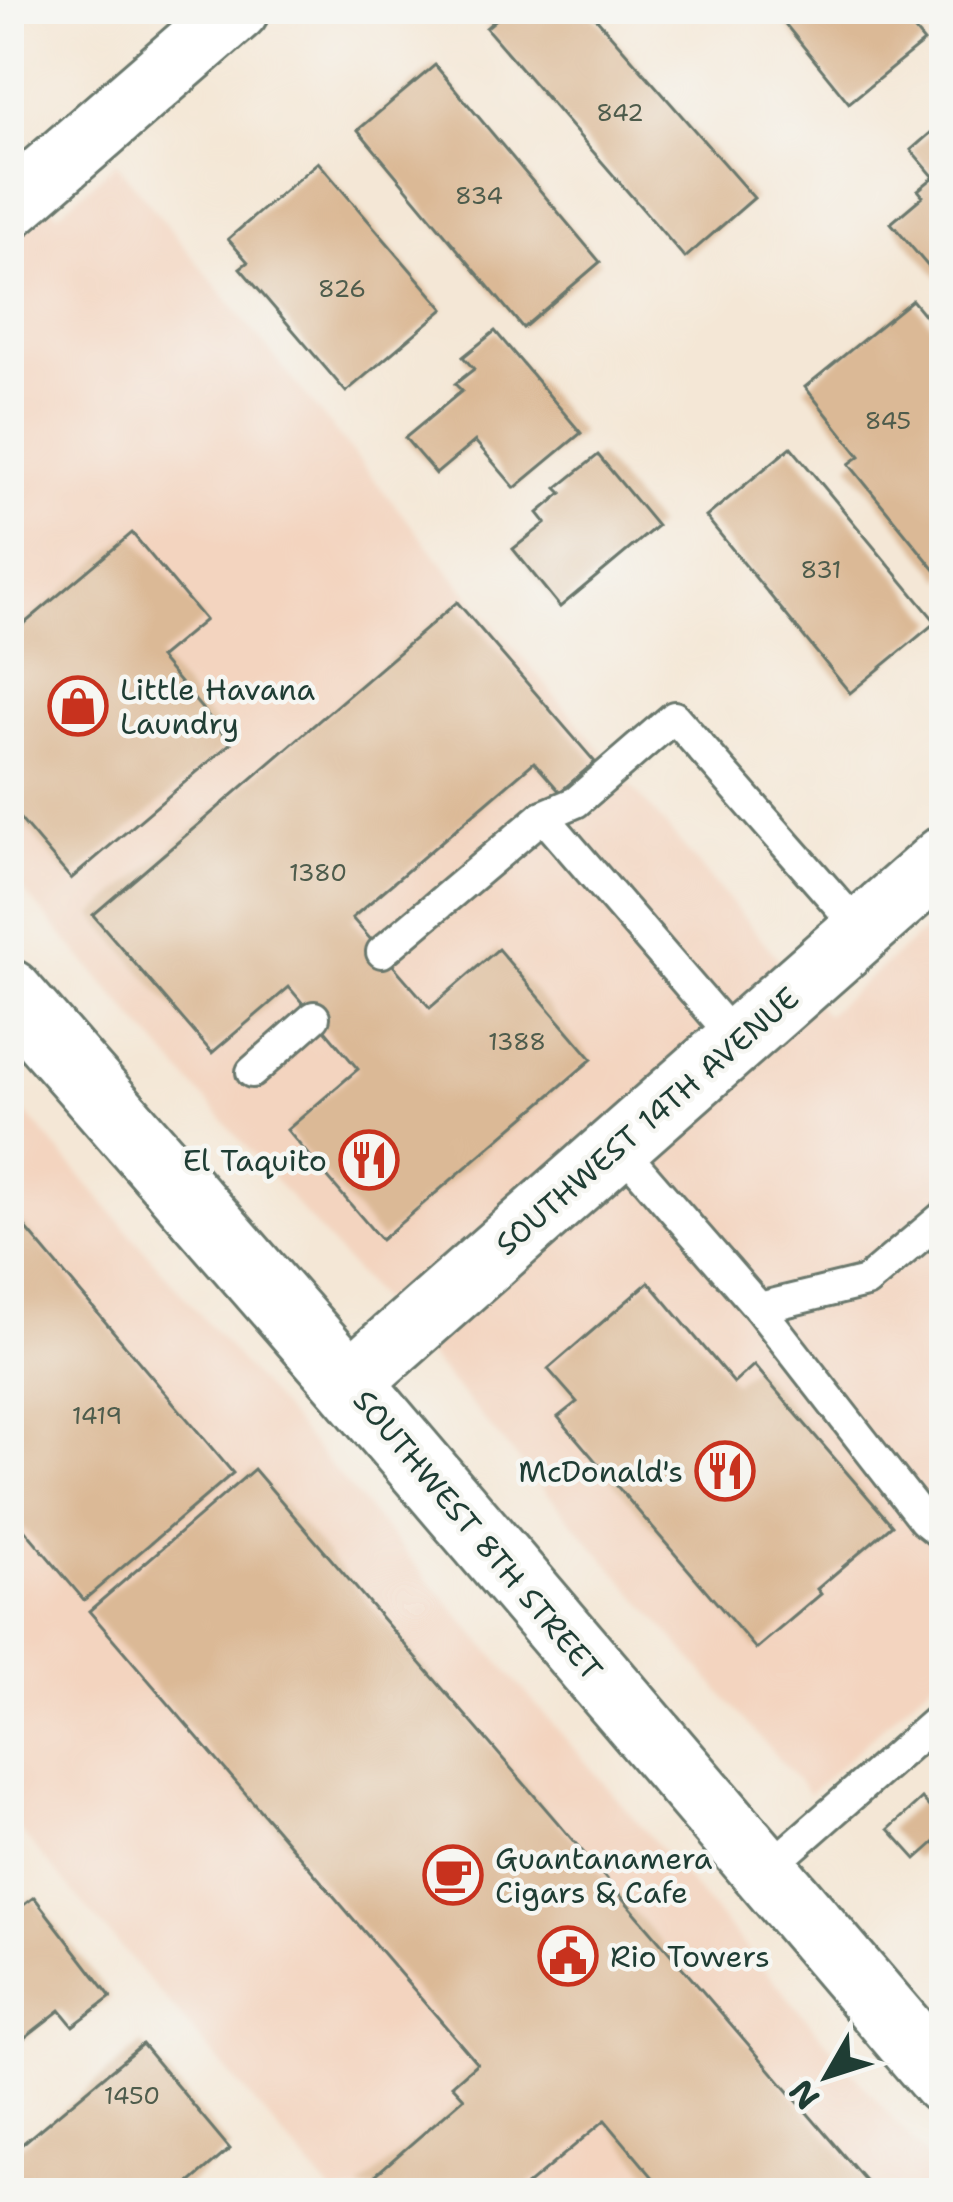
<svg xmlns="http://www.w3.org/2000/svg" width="953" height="2202" font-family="'Shantell Sans',sans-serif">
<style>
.built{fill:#f3d4bf}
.building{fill:#dbb996}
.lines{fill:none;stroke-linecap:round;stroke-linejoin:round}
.service-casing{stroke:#6a786d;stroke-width:36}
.minor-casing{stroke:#6a786d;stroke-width:69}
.primary-casing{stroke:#6a786d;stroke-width:72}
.service{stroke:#fff;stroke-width:30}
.minor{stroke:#fff;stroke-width:63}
.primary{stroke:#fff;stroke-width:66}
.labels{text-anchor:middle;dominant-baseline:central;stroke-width:9;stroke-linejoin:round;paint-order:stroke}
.number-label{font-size:24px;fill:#4e5c4c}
.poi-label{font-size:30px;fill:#1f3d34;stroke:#f6f6f2;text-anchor:start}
.street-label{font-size:30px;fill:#1f3d34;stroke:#f6f6f2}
</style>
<rect width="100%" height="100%" fill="#f6f6f2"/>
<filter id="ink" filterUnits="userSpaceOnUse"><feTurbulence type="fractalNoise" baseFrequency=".00833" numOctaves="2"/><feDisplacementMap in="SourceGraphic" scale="24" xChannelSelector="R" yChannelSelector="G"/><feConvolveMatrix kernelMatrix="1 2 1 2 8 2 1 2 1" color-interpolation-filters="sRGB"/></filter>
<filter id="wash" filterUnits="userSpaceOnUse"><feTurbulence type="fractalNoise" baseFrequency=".004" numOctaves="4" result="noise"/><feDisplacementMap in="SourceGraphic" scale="48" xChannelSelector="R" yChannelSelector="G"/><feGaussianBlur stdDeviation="2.7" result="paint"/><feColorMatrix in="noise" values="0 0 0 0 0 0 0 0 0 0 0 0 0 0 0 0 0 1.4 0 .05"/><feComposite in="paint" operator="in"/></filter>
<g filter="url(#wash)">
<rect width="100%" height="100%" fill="#f4e7d6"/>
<g class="built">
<polygon points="9,159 58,214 116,163 443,564 826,1015 944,913 944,1670 809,1794 9,874"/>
<polygon points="9,1093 944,2178 944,2193 332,2193 9,1818"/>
</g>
<g id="blocks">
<g class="building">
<polygon points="508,9 588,9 754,198 685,258 486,28"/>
<polygon points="773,9 897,9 924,42 849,103"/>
<polygon points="435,65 600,262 523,328 358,130"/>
<polygon points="944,121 944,175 940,178 944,183 944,285 891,223 923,196 918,190 934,177 911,150"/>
<polygon points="318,162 444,309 346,392 240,268 248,262 228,239"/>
<polygon points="912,300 944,339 944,581 849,464 860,456 805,387"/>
<polygon points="495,331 581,433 515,488 475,441 436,474 405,438 462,391 455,384 474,369 463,357"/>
<polygon points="791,447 936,622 850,693 706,517"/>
<polygon points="598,455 657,526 560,607 513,549 546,523 538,513 562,493 557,488"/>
<polygon points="132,533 205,620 159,658 231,743 71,879 9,806 9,630 12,634"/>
<polygon points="457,602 595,762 560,792 534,762 352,918 430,1008 498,949 592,1059 381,1240 287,1130 358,1069 289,987 212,1053 93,915"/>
<polygon points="14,1214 233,1473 84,1600 9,1511 9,1218"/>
<polygon points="649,1282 734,1383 754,1365 892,1525 817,1589 821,1594 756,1649 558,1417 577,1402 548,1369"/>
<polygon points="254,1469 289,1510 876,2193 666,2193 605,2120 518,2193 358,2190 464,2098 452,2085 477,2063 89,1611"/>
<polygon points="922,1799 944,1824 944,1834 916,1859 889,1829"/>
<polygon points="34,1897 111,1997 73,2026 60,2010 23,2039 9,2021 9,1916"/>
<polygon points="142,2044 230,2149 178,2193 9,2193 9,2155"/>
</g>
</g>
</g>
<g filter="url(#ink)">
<use href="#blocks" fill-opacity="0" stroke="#6a786d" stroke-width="3"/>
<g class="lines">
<defs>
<g id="service">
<polyline points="543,816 738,1042"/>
<polyline points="382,952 543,816 576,802 674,717 862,931"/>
<polyline points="252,1072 314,1017"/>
<polyline points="620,1148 759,1308 924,1520 944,1536"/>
<polyline points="759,1308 866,1282 944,1216"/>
<polyline points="764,1872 944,1714"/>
</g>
<g id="minor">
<polyline points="9,207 237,9"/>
<polyline points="349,1383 944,858"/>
</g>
<polyline id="primary" points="9,993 349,1383 944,2081"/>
</defs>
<use href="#service" class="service-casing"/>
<use href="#minor" class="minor-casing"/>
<use href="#primary" class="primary-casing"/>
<use href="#service" class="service"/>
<use href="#minor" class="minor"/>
<use href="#primary" class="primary"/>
</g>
</g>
<defs>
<symbol id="shop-ring" viewBox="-11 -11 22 22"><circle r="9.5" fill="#f6f6f2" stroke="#c8321e" stroke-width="1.5"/><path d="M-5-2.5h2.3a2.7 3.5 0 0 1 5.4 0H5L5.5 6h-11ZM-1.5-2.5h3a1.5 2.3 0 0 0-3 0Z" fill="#c8321e"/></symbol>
<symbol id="restaurant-ring" viewBox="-11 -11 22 22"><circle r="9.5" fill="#f6f6f2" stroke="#c8321e" stroke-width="1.5"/><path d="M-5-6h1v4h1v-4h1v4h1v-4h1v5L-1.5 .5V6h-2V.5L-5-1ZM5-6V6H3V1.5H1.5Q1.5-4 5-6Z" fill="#c8321e"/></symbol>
<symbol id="cafe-ring" viewBox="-11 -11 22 22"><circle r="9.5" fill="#f6f6f2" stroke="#c8321e" stroke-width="1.5"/><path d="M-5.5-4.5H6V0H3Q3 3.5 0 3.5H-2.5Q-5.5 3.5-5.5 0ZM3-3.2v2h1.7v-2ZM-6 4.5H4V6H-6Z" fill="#c8321e"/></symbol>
<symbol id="civic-ring" viewBox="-11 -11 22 22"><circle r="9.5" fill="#f6f6f2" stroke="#c8321e" stroke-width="1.5"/><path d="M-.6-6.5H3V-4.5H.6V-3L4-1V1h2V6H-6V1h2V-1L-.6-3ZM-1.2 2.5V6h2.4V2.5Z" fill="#c8321e"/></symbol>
</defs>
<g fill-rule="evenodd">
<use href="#shop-ring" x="45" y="673" width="66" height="66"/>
<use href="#restaurant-ring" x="336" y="1127" width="66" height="66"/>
<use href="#restaurant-ring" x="692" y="1438" width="66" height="66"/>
<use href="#cafe-ring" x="420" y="1842" width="66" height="66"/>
<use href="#civic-ring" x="535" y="1923" width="66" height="66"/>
</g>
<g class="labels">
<g class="number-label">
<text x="620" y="113">842</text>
<text x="479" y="196">834</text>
<text x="342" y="289">826</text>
<text x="888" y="421">845</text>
<text x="821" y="570">831</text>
<text x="318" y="873">1380</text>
<text x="517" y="1042">1388</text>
<text x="97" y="1416">1419</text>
<text x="132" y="2096">1450</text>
</g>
<g class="poi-label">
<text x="120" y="689">Little Havana<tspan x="120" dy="34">Laundry</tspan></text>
<text x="327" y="1160" text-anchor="end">El Taquito</text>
<text x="683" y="1471" text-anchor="end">McDonald's</text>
<text x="495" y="1858">Guantanamera<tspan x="495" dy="34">Cigars &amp; Cafe</tspan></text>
<text x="610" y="1956">Rio Towers</text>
</g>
<g class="street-label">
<text transform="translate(647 1121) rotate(-41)">SOUTHWEST 14TH AVENUE</text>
<text transform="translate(478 1535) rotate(50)">SOUTHWEST 8TH STREET</text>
</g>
</g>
<rect width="953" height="2202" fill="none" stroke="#f6f6f2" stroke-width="48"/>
<g transform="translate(827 2076) rotate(231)" stroke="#f6f6f2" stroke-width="9" paint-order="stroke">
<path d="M0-9L21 45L0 30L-21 45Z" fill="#1f3d34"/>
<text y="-18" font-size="33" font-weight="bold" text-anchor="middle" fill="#1f3d34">N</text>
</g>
</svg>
